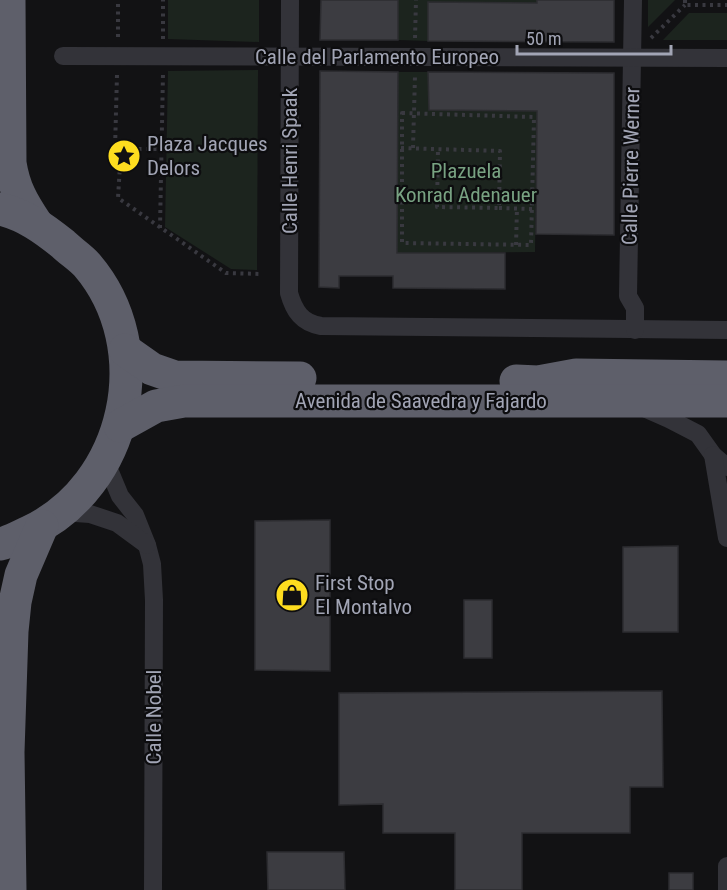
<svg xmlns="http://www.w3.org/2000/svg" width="727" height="890" font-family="'Roboto Condensed',sans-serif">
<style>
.green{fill:#1c241e}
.building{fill:#3c3c41;stroke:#2c2c30;stroke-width:1.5}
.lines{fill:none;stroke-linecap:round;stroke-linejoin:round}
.path{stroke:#393940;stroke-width:4;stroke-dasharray:3 4.5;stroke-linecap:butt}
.street{stroke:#333339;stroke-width:18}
.highway{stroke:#5e5f6a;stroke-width:33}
.labels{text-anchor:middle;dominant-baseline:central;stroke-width:4.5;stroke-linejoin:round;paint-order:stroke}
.street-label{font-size:21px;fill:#a2a5b5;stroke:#0d0d0f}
.poi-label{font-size:21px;fill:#a2a5b5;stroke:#0d0d0f;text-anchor:start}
.park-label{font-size:21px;fill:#78a282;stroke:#0d0d0f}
</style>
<rect width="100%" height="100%" fill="#121214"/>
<g class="green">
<polygon points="168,0 259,0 259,42 168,39"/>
<polygon points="398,0 537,0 537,3 429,2 429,41 398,40"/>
<polygon points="648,0 675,0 648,27"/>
<polygon points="689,13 727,13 727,40 663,40"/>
<polygon points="258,70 257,270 231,269 165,227 168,71"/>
<polygon points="398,72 428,72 429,110 537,111 535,252 397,253"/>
</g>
<g class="building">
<polygon points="321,0 398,0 398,40 320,40"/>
<polygon points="537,0 614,0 614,42 428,41 428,2 537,3"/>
<polygon points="320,71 398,72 397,253 505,253 505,289 393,288 393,276 339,276 339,288 319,287"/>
<polygon points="428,72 614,73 614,235 536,234 537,111 429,110"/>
<polygon points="330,520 330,671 255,670 255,521"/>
<polygon points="678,546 678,632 623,632 623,547"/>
<rect x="464" y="600" width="28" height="58"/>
<polygon points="662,691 663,787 630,787 630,833 522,833 522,890 455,890 455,833 383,833 383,804 339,805 339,693"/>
<polygon points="267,852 344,852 345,890 268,890"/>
<rect x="669" y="873" width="24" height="17"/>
</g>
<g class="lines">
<g class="path">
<polyline points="685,0 685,5 727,5"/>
<polyline points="118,37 118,0"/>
<polyline points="415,38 416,0"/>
<polyline points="651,38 685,5"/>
<polyline points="163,39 163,0"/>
<polyline points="117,75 115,149 163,149"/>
<polygon points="402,113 534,117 531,245 402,243"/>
<polyline points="401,148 500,151 499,208 437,207 438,149"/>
<polyline points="413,148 415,76"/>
<polyline points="121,149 118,198 226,273 262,274"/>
<polyline points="499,208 532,209"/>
<polyline points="160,228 163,73"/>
<polyline points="516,245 517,208"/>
</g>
<g class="street">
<path d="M290,0L289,293C294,311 302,323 321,326L727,330"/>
<polyline points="633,0 628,296 635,308 635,330"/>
<polyline points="63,56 727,58"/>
<polyline points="644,408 669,419 698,434 713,455 727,467"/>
<polyline points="713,455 727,538"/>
<polyline points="105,460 120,496 135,515 147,545 152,564 154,600 153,890"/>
<polyline points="62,512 90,514 117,523 147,545"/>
<polyline points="727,890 727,866"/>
</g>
<g class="highway">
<path d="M9,0L10,163C14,188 22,202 36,223"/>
<path d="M0,209C25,215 43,228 63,244C70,251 80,257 87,265C158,348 128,486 29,532C20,536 10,542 0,544"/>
<polyline points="125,350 152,369 175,377 300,378"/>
<polyline points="516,381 538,382 576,375 727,377"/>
<polyline points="120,426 156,406 184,401 727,401"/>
<polyline points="10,890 8,752 12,631 15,602 21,575 42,526"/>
</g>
</g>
<defs>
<symbol id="sight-disc" viewBox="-11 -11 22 22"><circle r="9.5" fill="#fedd1f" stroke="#0d0d0f"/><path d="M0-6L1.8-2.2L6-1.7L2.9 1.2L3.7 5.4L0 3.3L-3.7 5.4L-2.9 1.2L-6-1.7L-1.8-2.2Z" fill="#111"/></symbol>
<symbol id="shop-disc" viewBox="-11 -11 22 22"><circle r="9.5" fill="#fedd1f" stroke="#0d0d0f"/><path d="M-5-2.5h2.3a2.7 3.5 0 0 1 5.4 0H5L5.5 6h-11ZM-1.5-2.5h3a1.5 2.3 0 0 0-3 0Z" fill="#111"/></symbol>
</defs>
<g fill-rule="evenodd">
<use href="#sight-disc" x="105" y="137" width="38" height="38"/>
<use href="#shop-disc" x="273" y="576" width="38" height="38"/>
</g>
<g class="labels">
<g class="street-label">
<text x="377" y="57">Calle del Parlamento Europeo</text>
<text transform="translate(290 161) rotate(-90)">Calle Henri Spaak</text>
<text transform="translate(631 166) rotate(-89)">Calle Pierre Werner</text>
<text x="421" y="401">Avenida de Saavedra y Fajardo</text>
<text transform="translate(154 717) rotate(-90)">Calle Nobel</text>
</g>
<g class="poi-label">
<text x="147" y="144">Plaza Jacques<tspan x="147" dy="24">Delors</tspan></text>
<text x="315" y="583">First Stop<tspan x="315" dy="24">El Montalvo</tspan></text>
</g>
<g class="park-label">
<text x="466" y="171">Plazuela<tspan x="466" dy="24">Konrad Adenauer</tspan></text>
</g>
</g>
<path d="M517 45v9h154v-9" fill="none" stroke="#a2a5b5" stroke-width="3"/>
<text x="526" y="45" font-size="18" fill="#a2a5b5" stroke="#0d0d0f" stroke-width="4.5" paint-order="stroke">50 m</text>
</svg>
